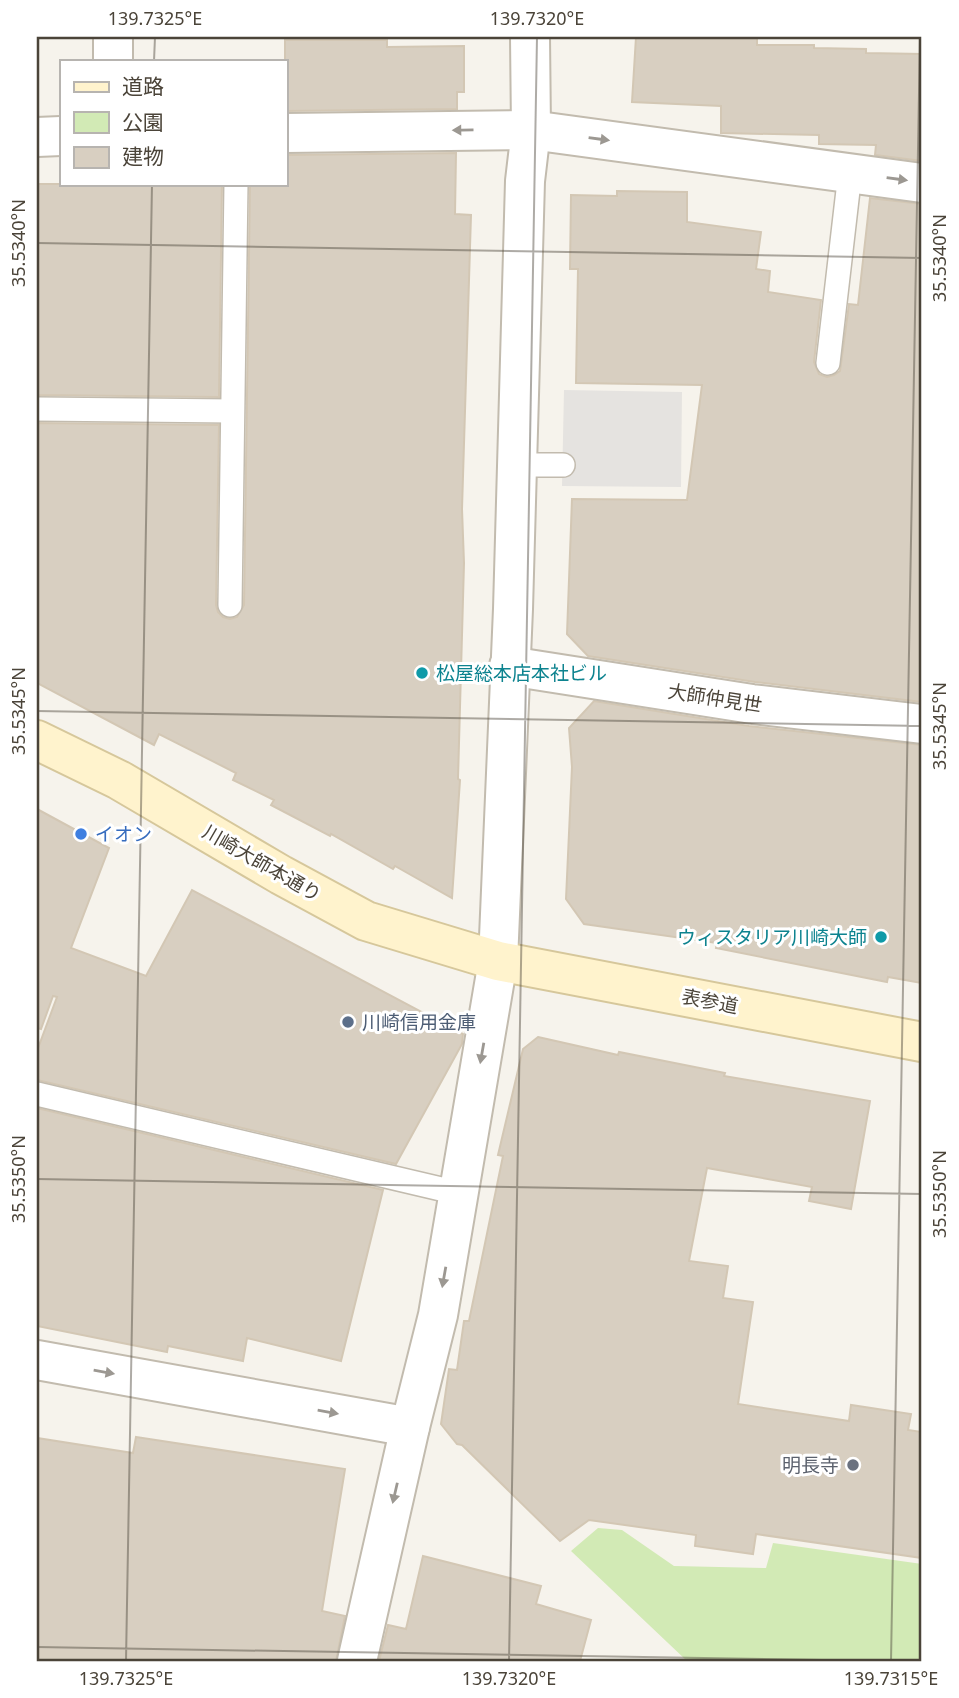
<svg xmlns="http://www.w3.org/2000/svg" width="959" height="1698" font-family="'Noto Sans','Noto Sans JP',sans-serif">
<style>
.green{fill:#d2eab5}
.parking{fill:#e5e3e0}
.building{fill:#d8cfc1;stroke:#d3c7b4;stroke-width:2}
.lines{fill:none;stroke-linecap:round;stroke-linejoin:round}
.lane-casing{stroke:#c2bbae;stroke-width:26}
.street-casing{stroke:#c2bbae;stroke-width:42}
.secondary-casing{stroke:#d6c79b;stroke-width:42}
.lane{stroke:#fff;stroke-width:23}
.street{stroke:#fff;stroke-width:38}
.secondary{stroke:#fff3cd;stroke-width:38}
.oneway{fill:#9c9892}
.ticks{fill:none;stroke:#4b4439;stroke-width:2;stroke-opacity:0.45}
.culture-dot{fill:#0f9aa8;stroke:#fff;stroke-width:2.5}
.shop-dot{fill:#3f7fe0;stroke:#fff;stroke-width:2.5}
.service-dot{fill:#5c6f8a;stroke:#fff;stroke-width:2.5}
.worship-dot{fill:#6b7280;stroke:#fff;stroke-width:2.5}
.labels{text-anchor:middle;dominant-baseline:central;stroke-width:6;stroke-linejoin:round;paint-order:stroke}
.culture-label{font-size:19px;fill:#0d838f;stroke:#fff;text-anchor:start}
.street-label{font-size:19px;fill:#4b4439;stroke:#fff}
.shop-label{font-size:19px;fill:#366cbe;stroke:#fff;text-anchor:start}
.service-label{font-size:19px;fill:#4e5e75;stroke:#fff;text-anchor:start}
.worship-label{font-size:19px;fill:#5b616d;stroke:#fff;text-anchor:end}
.neatline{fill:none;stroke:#4b4439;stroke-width:2.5}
.ticks-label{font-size:18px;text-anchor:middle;fill:#4b4439}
</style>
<rect width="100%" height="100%" fill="#f6f3ec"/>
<polygon class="green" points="598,1528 622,1530 674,1566 766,1568 773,1543 922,1564 922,1661 687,1661 571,1551"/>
<polygon class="parking" points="564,390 682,392 681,487 562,486"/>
<g class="building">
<polygon points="636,37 757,37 757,45 814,45 814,48 866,49 866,53 922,54 922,161 875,155 876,145 819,144 819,135 721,133 721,106 632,102"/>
<polygon points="285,40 387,40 387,47 464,46 464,92 457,92 457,109 285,111"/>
<polygon points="456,153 455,214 471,215 462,509 464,563 458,779 460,780 452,898 395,866 393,869 331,834 330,836 271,805 274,800 233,780 236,773 159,734 154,745 37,683 37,423 219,425 216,605 218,612 223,617 230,619 237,617 244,605 250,184 285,184 285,155"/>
<polygon points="37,184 222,184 219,397 37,395"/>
<polygon points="617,191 687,192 687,222 761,232 756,269 770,271 768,292 821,300 814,362 819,374 827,377 834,375 840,371 849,304 858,305 870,198 922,204 922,702 755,682 588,656 567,634 572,499 687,500 702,385 576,383 578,269 570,269 571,195 617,196"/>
<polygon points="594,701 749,726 922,745 922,983 888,977 887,982 716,948 717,943 584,924 566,899 572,767 569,728"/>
<polygon points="37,809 109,848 71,948 146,976 192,890 463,1034 462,1044 396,1164 37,1080 37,1051 57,997 53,996 41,1029 37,1028"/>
<polygon points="538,1037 618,1055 619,1052 725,1073 724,1076 870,1101 851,1209 809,1201 812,1187 707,1168 689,1261 728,1266 723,1298 753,1302 738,1404 849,1421 851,1405 911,1414 908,1430 922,1432 922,1558 756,1534 753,1554 695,1546 696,1535 589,1520 560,1541 462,1445 457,1444 441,1424 449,1369 457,1370 464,1321 469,1321 503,1156 498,1155 523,1049"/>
<polygon points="37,1108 383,1190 341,1361 247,1338 243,1361 168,1346 167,1352 37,1326"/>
<polygon points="136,1437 345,1469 322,1611 345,1616 336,1661 37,1661 37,1438 133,1453"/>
<polygon points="423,1556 541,1586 536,1604 591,1620 580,1661 379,1661 388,1625 406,1629"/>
</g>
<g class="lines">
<defs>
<g id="lane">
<polyline points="828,363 850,173"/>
<polyline points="37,409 232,411"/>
<polyline points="517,465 563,465"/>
<polyline points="230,605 236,184"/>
<polyline points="37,1094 458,1193"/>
</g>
<g id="street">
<polyline points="113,61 113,37"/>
<polyline points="285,133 531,130 922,183"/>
<polyline points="37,137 61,136"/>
<polyline points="509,666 752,704 922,724"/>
<polyline points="37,1360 410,1427"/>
<polyline points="357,1661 410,1427 438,1315 498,961 513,609 525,181 531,130 530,37"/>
</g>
<polyline id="secondary" points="37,740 119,780 281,875 366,921 498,961 922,1042"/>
</defs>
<use href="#lane" class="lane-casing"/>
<use href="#street" class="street-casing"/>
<use href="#secondary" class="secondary-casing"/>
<use href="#lane" class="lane"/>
<use href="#street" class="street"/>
<use href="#secondary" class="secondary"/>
</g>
<defs><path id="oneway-solid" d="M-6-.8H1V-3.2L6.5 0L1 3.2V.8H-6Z" transform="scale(1.75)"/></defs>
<g class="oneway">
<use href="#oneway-solid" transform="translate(463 130) rotate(179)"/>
<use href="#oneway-solid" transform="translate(599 139) rotate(8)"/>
<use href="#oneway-solid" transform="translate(897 179) rotate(8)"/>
<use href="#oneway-solid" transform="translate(482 1053) rotate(100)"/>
<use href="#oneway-solid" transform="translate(444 1277) rotate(100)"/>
<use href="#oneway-solid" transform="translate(104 1372) rotate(10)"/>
<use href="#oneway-solid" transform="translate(328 1412) rotate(10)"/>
<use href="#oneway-solid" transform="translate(395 1493) rotate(103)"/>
</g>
<path class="ticks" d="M154,61L155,37M37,243L922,258M37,711L922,726M37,1179L922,1194M37,1647L880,1661M126,1661L152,184M509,1661L537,37M891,1661L920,37"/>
<g class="culture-dot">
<circle cx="422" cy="673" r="7"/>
<circle cx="881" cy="937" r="7"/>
</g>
<circle class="shop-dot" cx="81" cy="834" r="7"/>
<circle class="service-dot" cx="348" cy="1022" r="7"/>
<circle class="worship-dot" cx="853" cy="1465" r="7"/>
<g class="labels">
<g class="culture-label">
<text x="436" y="673">松屋総本店本社ビル</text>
<text x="867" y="937" text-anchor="end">ウィスタリア川崎大師</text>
</g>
<g class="street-label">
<text transform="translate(715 698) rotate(9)">大師仲見世</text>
<text transform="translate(262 863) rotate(30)">川崎大師本通り</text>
<text transform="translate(710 1001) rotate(11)">表参道</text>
</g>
<g class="shop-label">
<text x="95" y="834">イオン</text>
</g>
<g class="service-label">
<text x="362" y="1022">川崎信用金庫</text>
</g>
<g class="worship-label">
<text x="839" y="1465">明長寺</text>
</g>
</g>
<rect width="959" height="1698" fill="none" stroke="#ffffff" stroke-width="77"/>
<rect x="60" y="60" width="228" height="126" fill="#ffffff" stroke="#b7b4b0" stroke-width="2"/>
<rect x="74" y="82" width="35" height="10" fill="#fff3cd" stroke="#b7b4b0" stroke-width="2"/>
<text x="122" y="94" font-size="21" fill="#4b4439">道路</text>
<rect x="74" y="112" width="35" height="21" fill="#d2eab5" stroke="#b7b4b0" stroke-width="2"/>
<text x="122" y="130" font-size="21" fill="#4b4439">公園</text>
<rect x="74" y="147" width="35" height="21" fill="#d8cfc1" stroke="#b7b4b0" stroke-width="2"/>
<text x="122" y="164" font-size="21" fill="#4b4439">建物</text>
<rect x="38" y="38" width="882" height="1622" class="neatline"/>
<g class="ticks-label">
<text x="155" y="25">139.7325°E</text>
<text x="537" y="25">139.7320°E</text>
<text transform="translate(19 243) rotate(-90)" y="6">35.5340°N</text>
<text transform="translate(940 258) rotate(-90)" y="6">35.5340°N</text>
<text transform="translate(19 711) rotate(-90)" y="6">35.5345°N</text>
<text transform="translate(940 726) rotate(-90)" y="6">35.5345°N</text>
<text transform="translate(19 1179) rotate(-90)" y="6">35.5350°N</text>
<text transform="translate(940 1194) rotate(-90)" y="6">35.5350°N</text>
<text x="126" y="1685">139.7325°E</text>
<text x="509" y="1685">139.7320°E</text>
<text x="891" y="1685">139.7315°E</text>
</g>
</svg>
